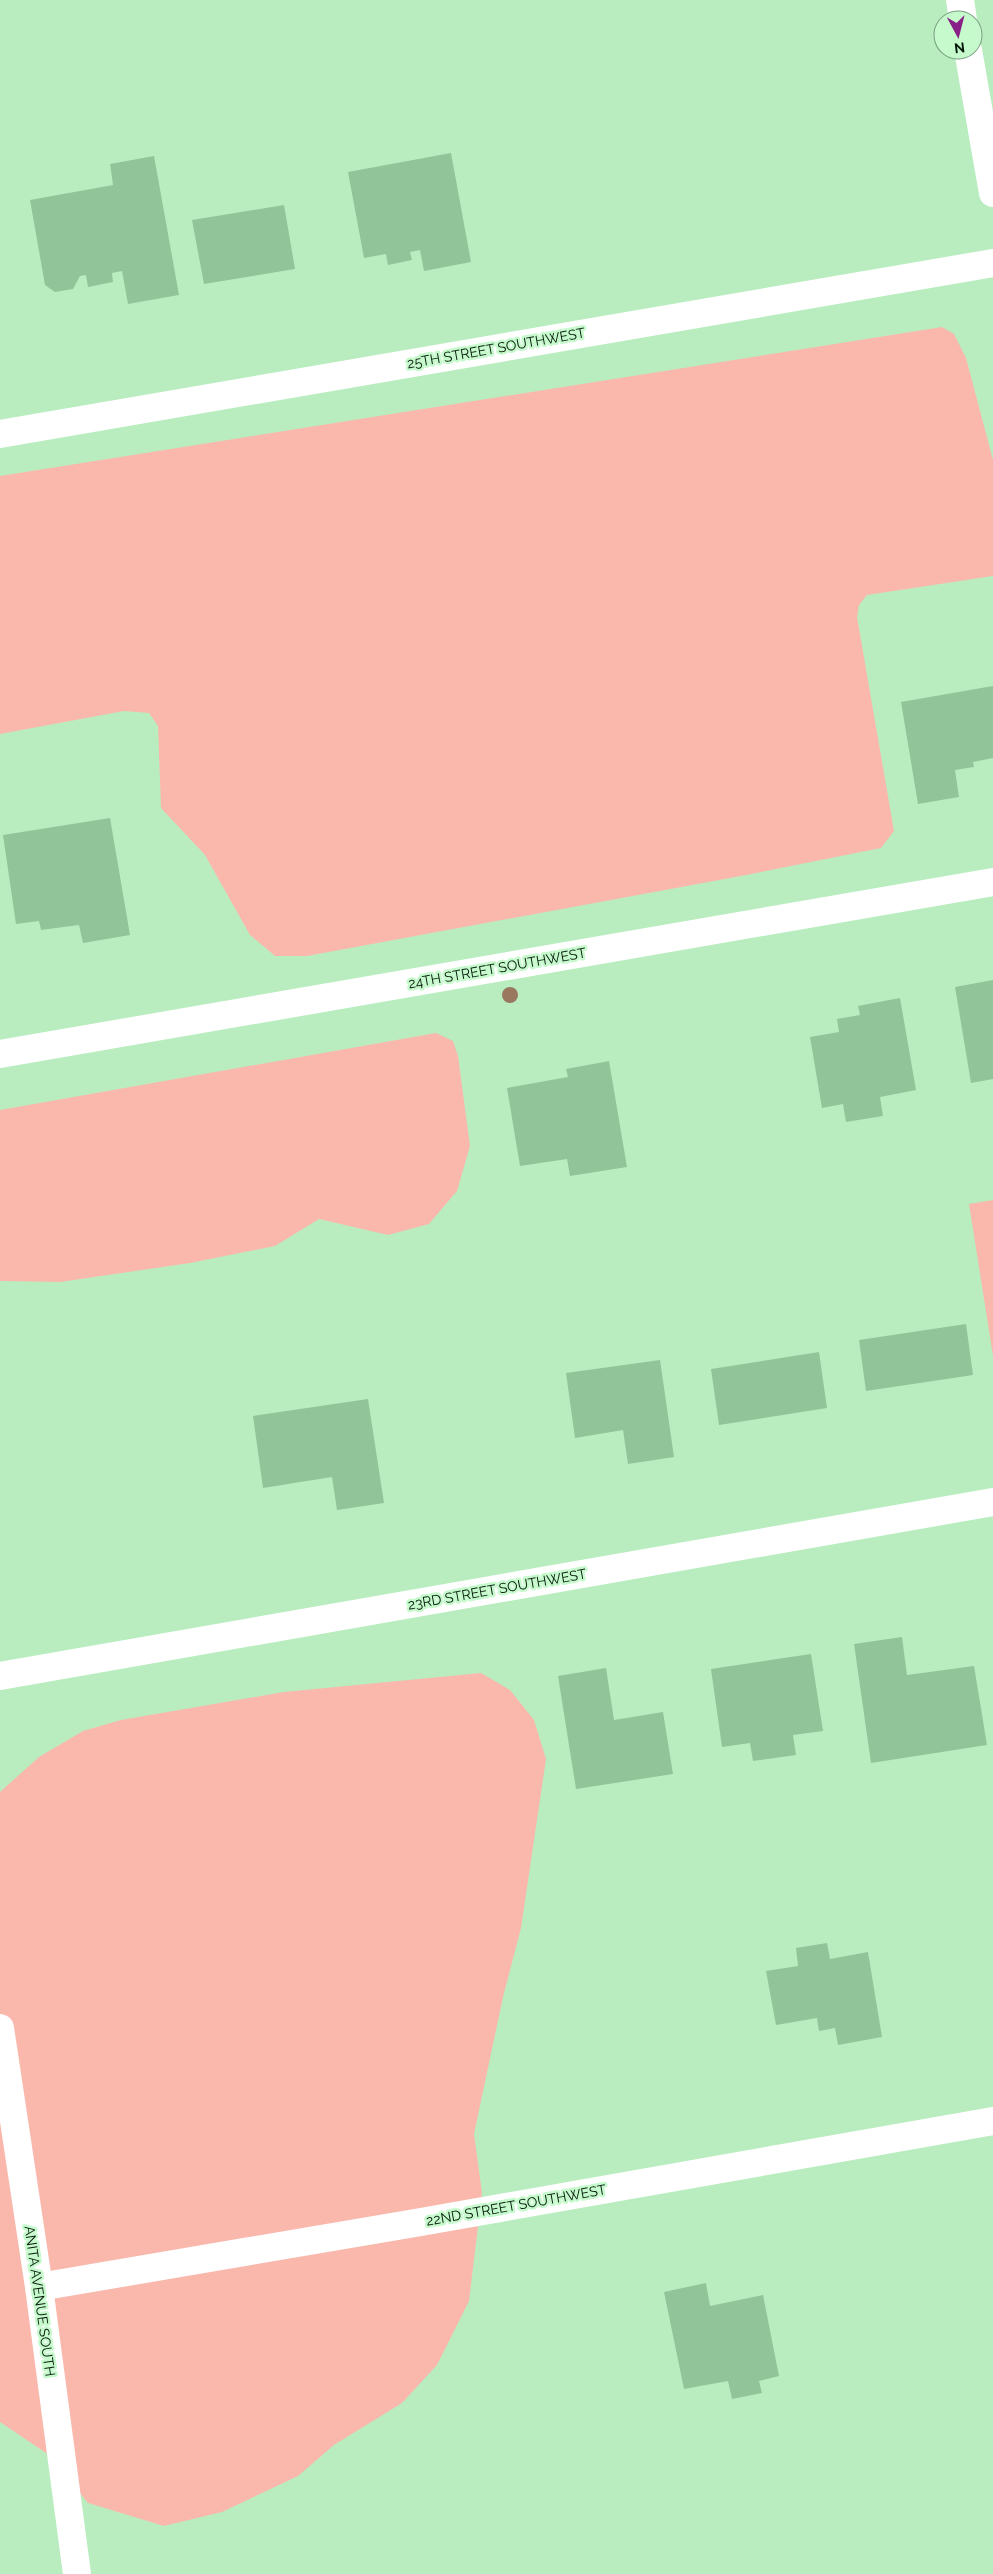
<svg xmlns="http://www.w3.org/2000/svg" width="993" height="2574" font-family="Raleway,sans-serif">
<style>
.green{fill:#fab8ad}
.building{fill:#92c499}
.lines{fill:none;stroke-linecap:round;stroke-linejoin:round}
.minor{stroke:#fff;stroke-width:28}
.tertiary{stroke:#fff;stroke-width:28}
.tree{fill:#9a7860}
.labels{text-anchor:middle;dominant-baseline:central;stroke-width:5;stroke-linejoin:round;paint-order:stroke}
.street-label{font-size:14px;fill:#051809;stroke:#c6facd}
</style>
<rect width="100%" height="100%" fill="#b9edc0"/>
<g class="green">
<polygon points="942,327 954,334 966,358 993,460 993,576 867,595 859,605 857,617 894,831 881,848 741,876 307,956 275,956 250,935 205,855 161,808 158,726 149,713 124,711 0,734 0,476"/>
<polygon points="436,1033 453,1041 458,1056 470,1146 457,1191 429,1224 388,1235 319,1219 275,1246 190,1263 60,1282 0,1281 0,1110"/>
<polygon points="993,1200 993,1400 993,1356 969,1204"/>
<polygon points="481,1673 510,1690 534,1720 546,1759 521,1928 503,1997 474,2134 482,2193 469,2301 437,2365 402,2403 334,2445 298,2476 222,2512 164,2526 88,2503 49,2455 0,2422 0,1792 39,1757 83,1731 121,1720 284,1692"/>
</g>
<g class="building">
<polygon points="451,153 471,262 424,271 420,250 410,252 412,260 388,265 386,254 364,258 348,172"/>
<polygon points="154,156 179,295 128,304 122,271 112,273 113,282 88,287 86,275 80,276 73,289 55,292 45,285 30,200 113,185 110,164"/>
<polygon points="284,205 295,269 204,284 192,220"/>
<polygon points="993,686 993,758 973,762 974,767 955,770 959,797 918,804 901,702"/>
<polygon points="110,818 130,935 83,943 79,925 41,930 39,921 16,924 3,835"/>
<polygon points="993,980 993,1079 971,1083 955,987"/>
<polygon points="900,998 916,1090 880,1097 883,1116 846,1122 843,1104 822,1108 810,1037 839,1032 837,1019 860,1015 858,1006"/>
<polygon points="609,1061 627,1167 570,1176 567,1159 520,1166 507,1088 568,1077 566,1069"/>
<polygon points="966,1324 973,1375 866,1391 859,1340"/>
<polygon points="819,1352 827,1408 719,1425 711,1369"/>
<polygon points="660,1360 674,1457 628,1464 623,1430 575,1438 566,1373"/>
<polygon points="368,1399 384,1503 337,1510 332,1477 263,1488 253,1416"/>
<polygon points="902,1637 907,1675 974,1666 987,1745 871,1763 854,1644"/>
<polygon points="811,1654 823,1731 793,1735 796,1755 753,1761 750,1743 722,1747 711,1669"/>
<polygon points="606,1668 614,1720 663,1712 673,1774 576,1789 558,1676"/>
<polygon points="827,1943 830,1959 868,1952 882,2037 838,2045 835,2028 819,2031 817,2018 776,2025 766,1971 798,1966 796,1948"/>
<polygon points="706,2283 710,2306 763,2295 779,2376 759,2381 762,2393 732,2399 728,2381 684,2389 664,2292"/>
</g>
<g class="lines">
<g class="minor">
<polyline points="960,0 963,20"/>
<polyline points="968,50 993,193"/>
<polyline points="0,434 993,263"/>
<polyline points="0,1054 993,882"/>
<polyline points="0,2028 39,2287 77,2574"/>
<polyline points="39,2287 421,2222 993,2121"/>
</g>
<polyline class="tertiary" points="0,1676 993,1502"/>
</g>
<circle class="tree" cx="510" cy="995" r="8"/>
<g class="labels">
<g class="street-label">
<text transform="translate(496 348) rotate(-10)">25TH STREET SOUTHWEST</text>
<text transform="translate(497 968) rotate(-10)">24TH STREET SOUTHWEST</text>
<text transform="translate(497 1589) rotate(-10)">23RD STREET SOUTHWEST</text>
<text transform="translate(516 2205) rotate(-10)">22ND STREET SOUTHWEST</text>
<text transform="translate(40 2301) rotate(82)">ANITA AVENUE SOUTH</text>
</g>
</g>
<g transform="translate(958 35) rotate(173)"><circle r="24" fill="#c6facd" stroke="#79a07f"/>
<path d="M0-4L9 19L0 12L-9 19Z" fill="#882087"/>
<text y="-8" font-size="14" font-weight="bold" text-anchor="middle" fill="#051809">N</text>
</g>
</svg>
